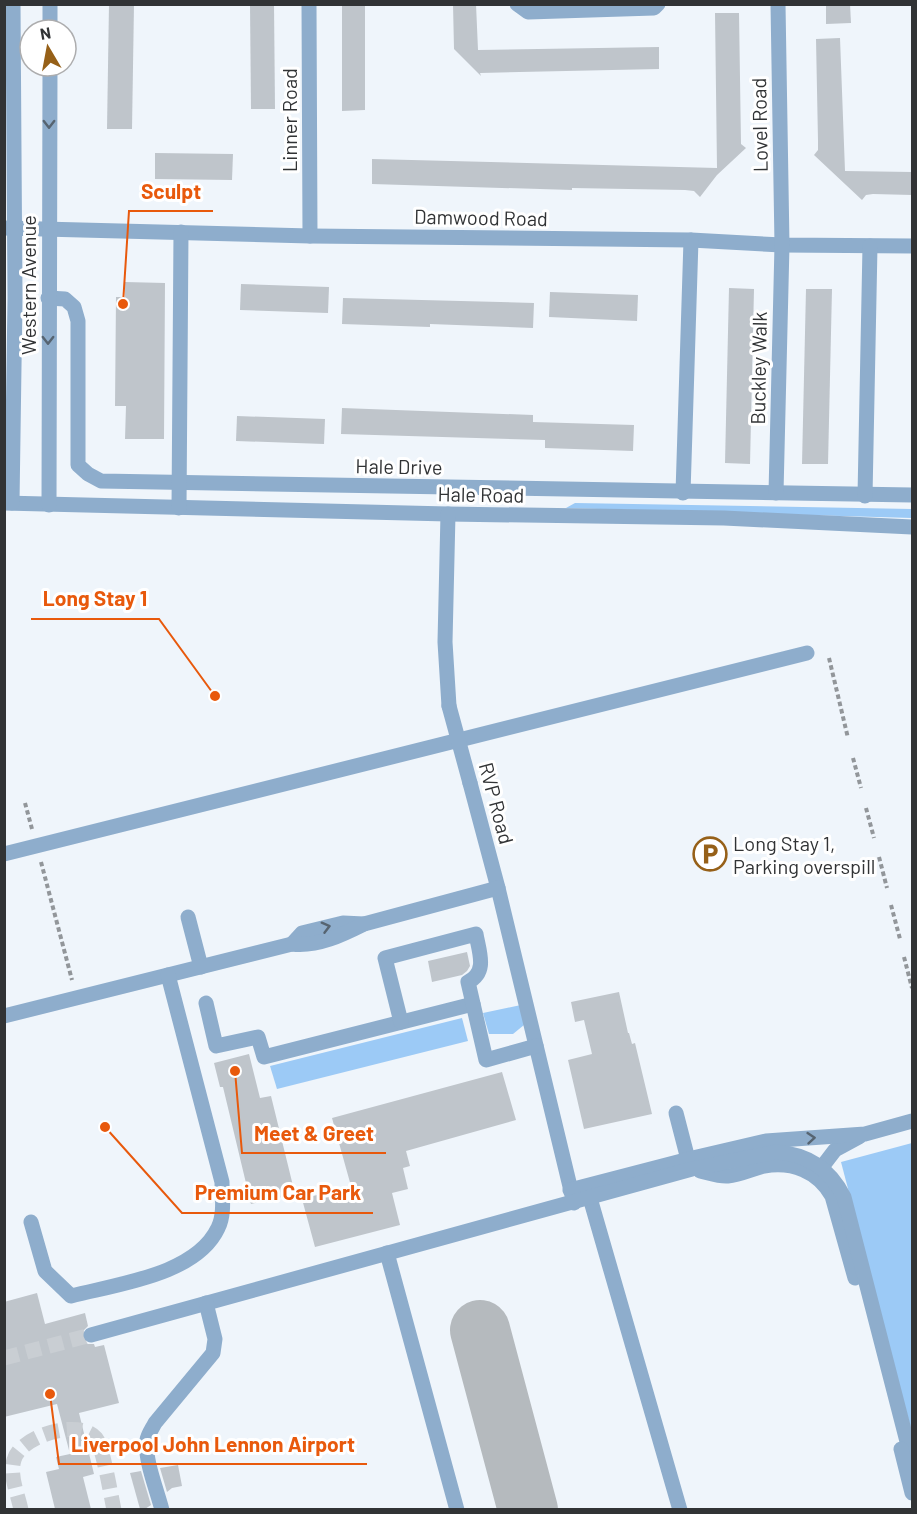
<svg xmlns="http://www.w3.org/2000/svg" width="917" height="1514" font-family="Barlow,sans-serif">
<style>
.green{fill:#9ccaf6}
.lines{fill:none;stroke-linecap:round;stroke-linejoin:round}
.taxiway{stroke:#b5babe;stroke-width:60}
.building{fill:#bfc5cb}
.minor-tunnel{stroke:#c9ced3;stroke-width:15;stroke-dasharray:15 8;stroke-linecap:butt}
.path{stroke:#92969a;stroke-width:4;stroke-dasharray:4.5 3;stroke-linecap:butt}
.minor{stroke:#8eadcc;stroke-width:15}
.minor-bridge{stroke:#8eadcc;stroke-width:15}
.oneway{stroke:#566471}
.labels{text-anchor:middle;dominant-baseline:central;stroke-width:6;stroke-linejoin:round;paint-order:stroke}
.street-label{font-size:20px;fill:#313335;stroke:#fff}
.poi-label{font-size:20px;fill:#313335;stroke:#fff;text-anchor:start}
.leader{fill:none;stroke:#e8590c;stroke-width:2}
.callout-dot{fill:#e8590c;stroke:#fff;stroke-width:2}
.callout-label{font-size:21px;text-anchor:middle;font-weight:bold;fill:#e8590c;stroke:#fff;stroke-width:6;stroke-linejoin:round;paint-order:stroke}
</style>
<rect width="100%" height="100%" fill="#eff5fb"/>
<g class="green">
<polygon points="575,503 912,509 912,518 566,508"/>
<polygon points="521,1005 524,1025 513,1034 489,1034 483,1013"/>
<polygon points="462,1018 468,1041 277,1089 270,1066"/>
<polygon points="912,1143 912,1433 841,1162"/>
</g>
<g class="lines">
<polyline class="taxiway" points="480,1330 528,1510"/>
</g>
<g class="building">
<polygon points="109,4 134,4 132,129 107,129"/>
<polygon points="250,4 274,4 275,109 251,109"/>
<polygon points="342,4 365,4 365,110 342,111"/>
<polygon points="453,4 476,4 478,50 659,47 659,69 480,73 481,76 454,49"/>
<polygon points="826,4 850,4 851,23 826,24"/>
<polygon points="715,13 739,13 741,144 746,148 717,175 700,197 694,191 685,190 572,188 572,190 372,184 372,159 717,168"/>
<polygon points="840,38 845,171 912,172 912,195 873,194 866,195 862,200 814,155 818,150 818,141 816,39"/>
<polygon points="155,153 233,154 232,180 155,179"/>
<polygon points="125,282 165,283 164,439 125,439 126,406 115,406 116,297 125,297"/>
<polygon points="241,284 329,287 328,313 240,310"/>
<polygon points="729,288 754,289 750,464 725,463"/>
<polygon points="806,289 832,289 828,464 802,464"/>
<polygon points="550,292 638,295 637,321 549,317"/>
<polygon points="343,298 534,303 533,328 430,324 430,327 342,324"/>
<polygon points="342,408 533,415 533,422 634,425 633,451 545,448 545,440 341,434"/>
<polygon points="237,416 325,419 324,444 236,441"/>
<polygon points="467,952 470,966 467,971 462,975 432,982 428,961"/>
<polygon points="619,992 628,1033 629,1033 632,1044 635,1043 652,1114 584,1129 568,1060 592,1054 584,1020 575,1022 571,1002"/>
<polygon points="249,1054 260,1098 271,1096 295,1194 251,1204 223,1087 220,1087 214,1063"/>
<polygon points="502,1072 516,1120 406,1151 410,1166 403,1168 408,1189 392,1193 400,1225 315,1247 302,1199 351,1186 332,1118"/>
<polygon points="37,1293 45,1324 85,1313 88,1326 82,1332 84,1341 88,1344 94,1344 95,1347 104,1345 119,1403 79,1413 94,1474 83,1477 91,1509 55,1509 46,1472 59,1469 56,1457 70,1454 57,1404 4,1417 4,1302"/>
<polygon points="178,1465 182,1486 172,1488 167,1492 160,1468"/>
<polygon points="141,1471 151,1505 145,1509 140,1509 130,1473"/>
</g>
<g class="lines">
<g class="minor-tunnel">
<polyline points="4,1358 91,1335"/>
<path d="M21,1510C18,1494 9,1476 14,1460C20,1436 79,1418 96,1438C103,1447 111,1496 114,1510"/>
</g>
<g class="path">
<polyline points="829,658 848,738"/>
<polyline points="853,758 861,788"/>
<polyline points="25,803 32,829"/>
<polyline points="866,808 874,838"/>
<polyline points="879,857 887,888"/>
<polyline points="41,862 72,980"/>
<polyline points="891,905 900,939"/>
<polyline points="904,957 912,988"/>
</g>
<g class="minor">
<polyline points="309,4 310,236"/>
<polyline points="517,4 528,12 654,8 658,4"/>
<polyline points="50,30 50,4"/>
<polyline points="4,228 310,236 691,240 782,245 912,246"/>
<polyline points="48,298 65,299 74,307 78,321 78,465 88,474 101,481 912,495"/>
<polyline points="683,493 691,240"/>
<polyline points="776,493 782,245 778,4"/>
<polyline points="865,496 870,246"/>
<polyline points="4,503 448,514 724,518 912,527"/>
<polyline points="12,503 15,298 13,4"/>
<polyline points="49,505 50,66"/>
<polyline points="179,508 181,232"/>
<polyline points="448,514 445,642 449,706"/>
<polyline points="470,783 498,888 574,1203"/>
<polyline points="4,854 807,653"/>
<polyline points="188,917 201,967"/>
<polyline points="292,944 302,933 343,923 364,924"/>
<polyline points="206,1003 216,1046 258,1037 264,1057 473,1004"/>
<path d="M4,1016L292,944C318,947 342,935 364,924L498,888"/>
<path d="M401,1022L385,958L476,934C479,952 488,972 468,982L486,1060L536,1046"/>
<polyline points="676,1113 690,1167"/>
<polyline points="822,1167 835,1150 859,1137"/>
<path d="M700,1171C709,1173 720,1177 728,1176C740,1175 752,1169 764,1166C792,1161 818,1171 832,1196L855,1278"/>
<polyline points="570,1190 697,1157 766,1141 865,1134 912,1121"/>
<polyline points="590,1198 680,1510"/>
<path d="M31,1222L45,1271L71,1296C117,1284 196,1275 218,1228C225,1214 222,1196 222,1182L168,975"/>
<polyline points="387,1253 457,1510"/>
<path d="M91,1335L692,1169L776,1152C808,1154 830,1169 844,1197L912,1461"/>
<polyline points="901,1449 912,1493"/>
<path d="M162,1510C157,1490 144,1459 147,1440C148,1434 152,1429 155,1423L213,1353L215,1339L206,1303"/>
</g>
<polyline class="minor-bridge" points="449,706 470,783"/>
</g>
<defs><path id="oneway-chevron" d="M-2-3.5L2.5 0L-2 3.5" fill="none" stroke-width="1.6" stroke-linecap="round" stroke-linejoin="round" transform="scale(1.5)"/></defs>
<g class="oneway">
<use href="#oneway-chevron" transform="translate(49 124) rotate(90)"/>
<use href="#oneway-chevron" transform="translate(48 340) rotate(90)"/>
<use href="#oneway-chevron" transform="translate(326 927) rotate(-15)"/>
<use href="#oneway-chevron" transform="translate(811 1138) rotate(-5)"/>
</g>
<defs>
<symbol id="parking-ring" viewBox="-11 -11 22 22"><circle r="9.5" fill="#fff" stroke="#966018" stroke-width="1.5"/><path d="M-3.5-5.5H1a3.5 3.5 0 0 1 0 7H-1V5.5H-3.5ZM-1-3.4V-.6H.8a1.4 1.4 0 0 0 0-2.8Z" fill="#966018"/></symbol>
</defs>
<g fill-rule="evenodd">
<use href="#parking-ring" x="691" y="835" width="38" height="38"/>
</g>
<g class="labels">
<g class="street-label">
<text transform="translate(289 120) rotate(-90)">Linner Road</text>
<text transform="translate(759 125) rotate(-91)">Lovel Road</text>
<text transform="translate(481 217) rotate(1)">Damwood Road</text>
<text transform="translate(28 285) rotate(-90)">Western Avenue</text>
<text transform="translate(758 368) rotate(-89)">Buckley Walk</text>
<text transform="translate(399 466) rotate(1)">Hale Drive</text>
<text transform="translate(481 494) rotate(1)">Hale Road</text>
<text transform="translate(497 803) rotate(75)">RVP Road</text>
</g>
<g class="poi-label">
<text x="733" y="843">Long Stay 1,<tspan x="733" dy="23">Parking overspill</tspan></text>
</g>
</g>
<path class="leader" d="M123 304L129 211H213M215 696L159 619H31M235 1071L242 1153H386M105 1127L182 1213H373M50 1394L59 1464H367"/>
<g class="callout-dot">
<circle cx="123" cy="304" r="6"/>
<circle cx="215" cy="696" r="6"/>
<circle cx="235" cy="1071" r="6"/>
<circle cx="105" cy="1127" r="6"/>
<circle cx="50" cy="1394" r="6"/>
</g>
<g class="callout-label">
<text x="171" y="199">Sculpt</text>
<text x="95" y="606">Long Stay 1</text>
<text x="314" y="1141">Meet &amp; Greet</text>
<text x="278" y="1200">Premium Car Park</text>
<text x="213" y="1452">Liverpool John Lennon Airport</text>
</g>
<rect width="917" height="1514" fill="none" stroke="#313335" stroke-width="12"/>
<g transform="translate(48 48) rotate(350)"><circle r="28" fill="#ffffff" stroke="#adadae" stroke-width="1.5"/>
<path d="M0-4.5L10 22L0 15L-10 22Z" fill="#966018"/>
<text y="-9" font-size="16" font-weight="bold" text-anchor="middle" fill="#313335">N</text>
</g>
</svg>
